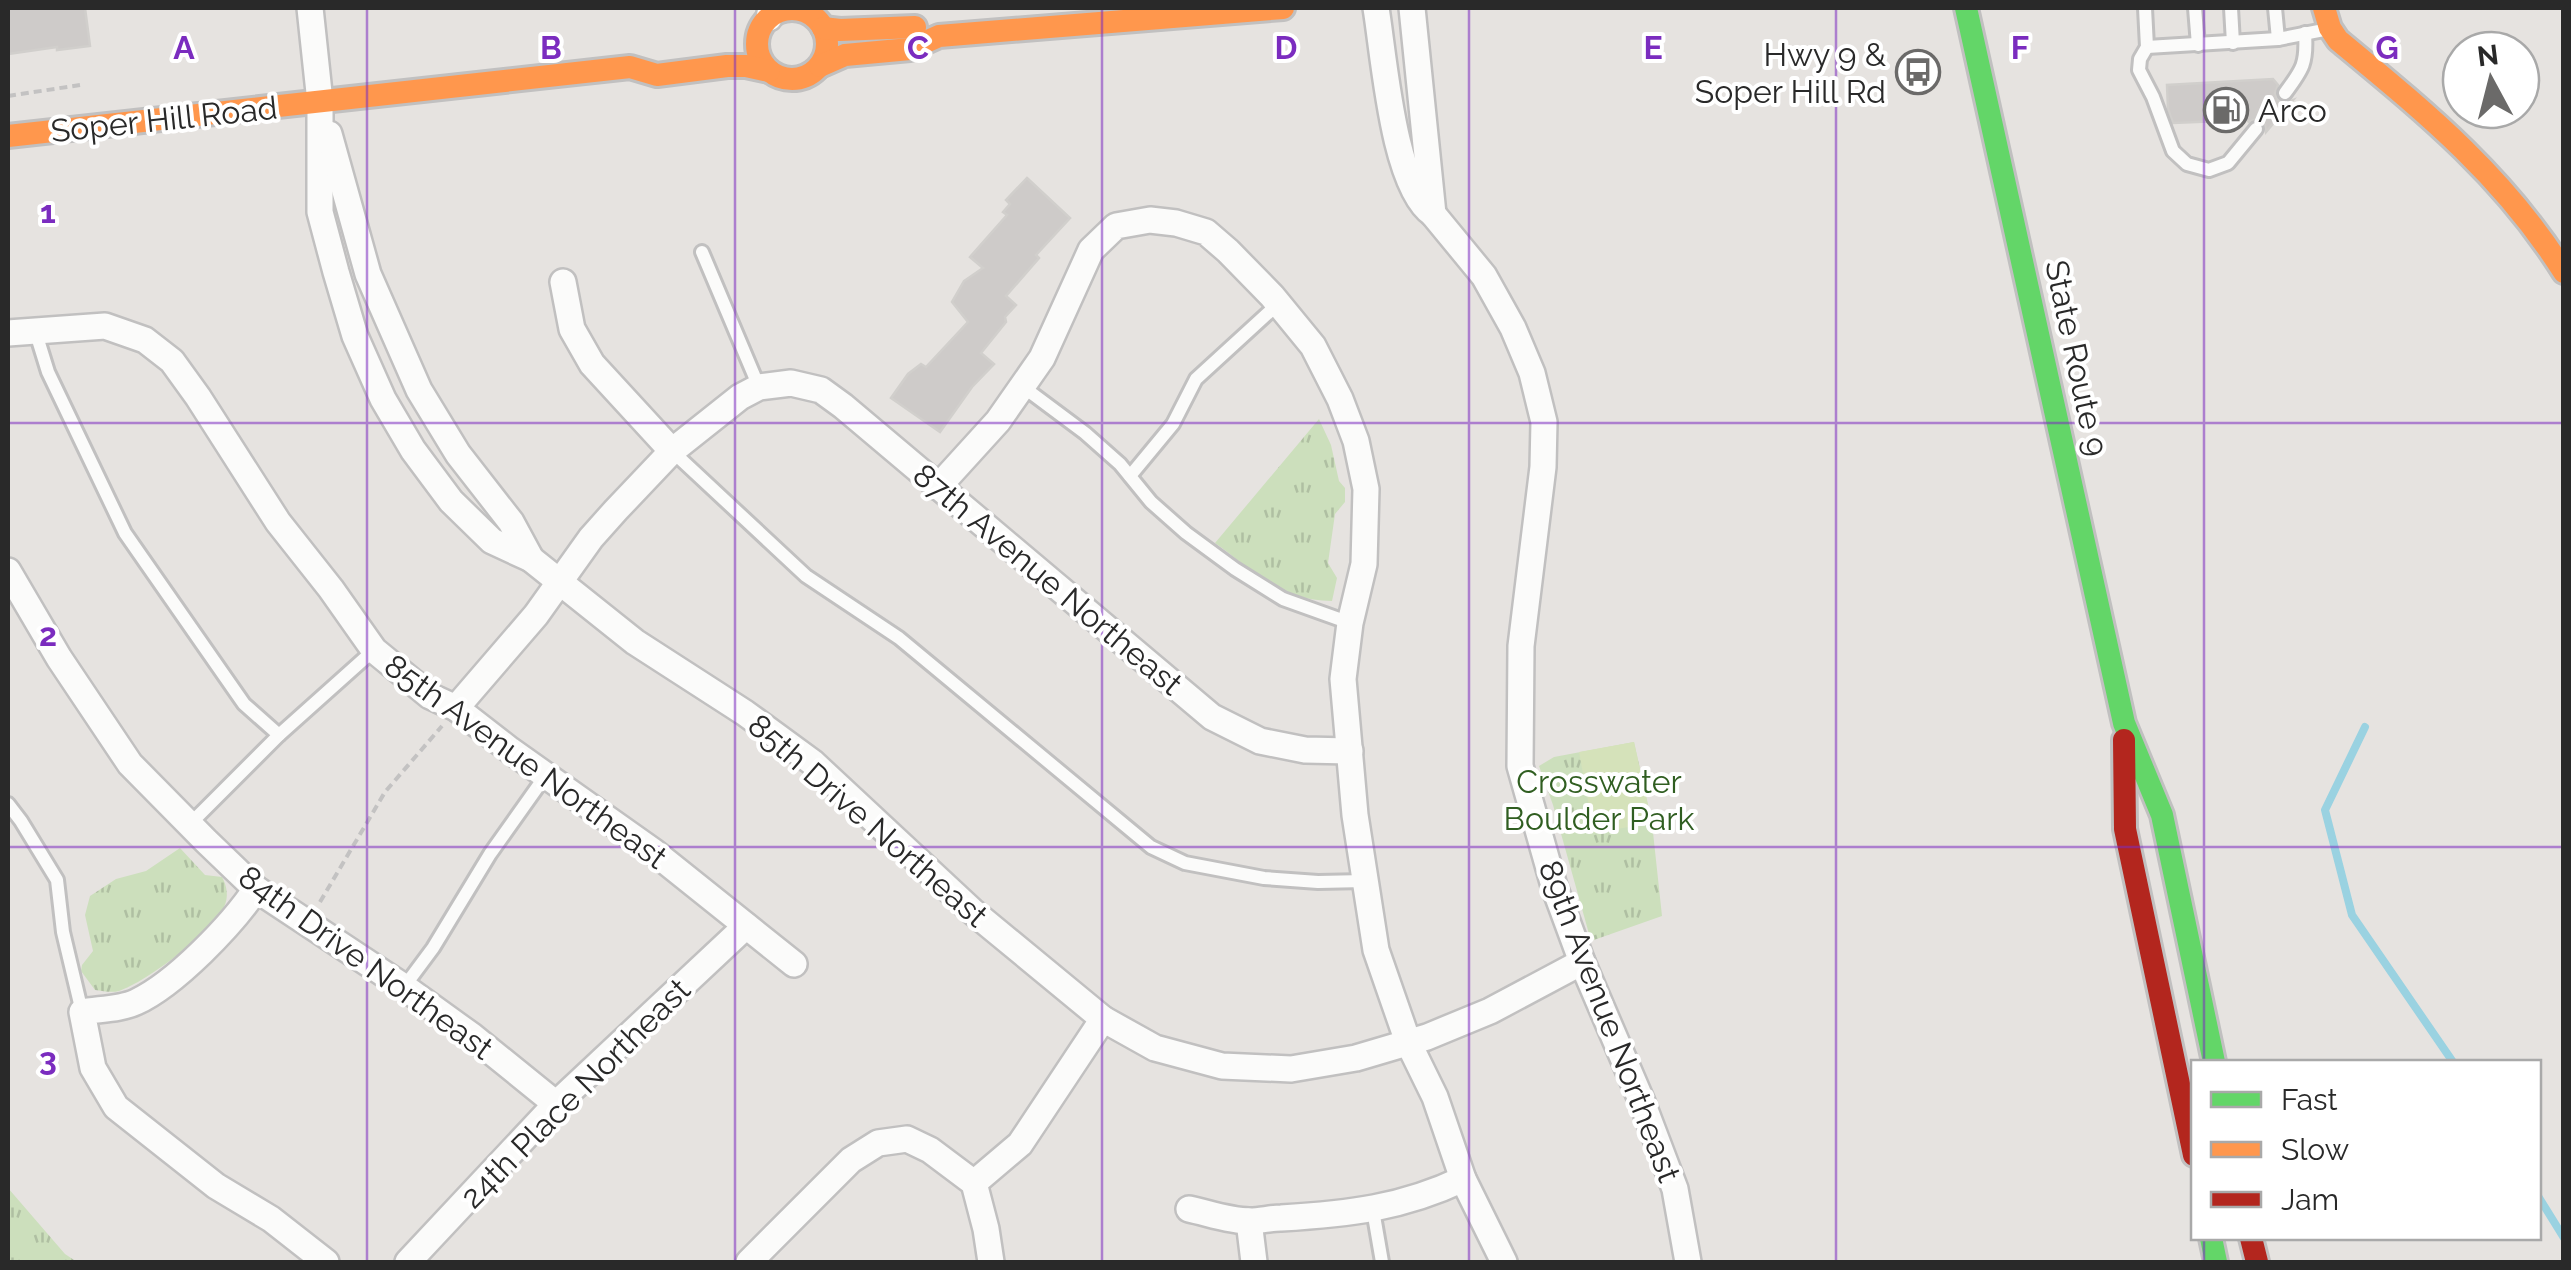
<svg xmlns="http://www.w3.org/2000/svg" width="2571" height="1270" font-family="Raleway,sans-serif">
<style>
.park{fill:url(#park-tufts)}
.pitch{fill:#d5e2ba}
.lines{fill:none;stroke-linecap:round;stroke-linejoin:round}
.stream{stroke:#9ad2e1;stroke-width:8}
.building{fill:#cecbc9;stroke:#d1cfcc;stroke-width:2.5}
.lane-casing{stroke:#c1c0c0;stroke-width:18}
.street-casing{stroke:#c1c0c0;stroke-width:30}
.fast-casing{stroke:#c1c0c0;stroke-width:28}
.slow-casing{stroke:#c1c0c0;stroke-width:28}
.jam-casing{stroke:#c1c0c0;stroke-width:28}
.path{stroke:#c3c2c2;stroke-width:4;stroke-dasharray:8 5;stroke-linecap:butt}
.lane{stroke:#fbfbfa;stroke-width:12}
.street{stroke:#fbfbfa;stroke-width:25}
.fast{stroke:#63d668;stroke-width:22}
.slow{stroke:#ff974d;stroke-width:22}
.jam{stroke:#b3261e;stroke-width:22}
.grid{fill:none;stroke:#7b2cbf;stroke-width:2.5;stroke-opacity:0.55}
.labels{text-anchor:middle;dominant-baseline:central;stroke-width:8;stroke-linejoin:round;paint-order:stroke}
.poi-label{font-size:32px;fill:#292929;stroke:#fff;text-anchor:end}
.street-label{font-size:32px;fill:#292929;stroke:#fff}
.park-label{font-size:32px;fill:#305e21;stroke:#fff}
.grid-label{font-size:32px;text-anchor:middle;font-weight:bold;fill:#7b2cbf;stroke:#fff;stroke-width:8;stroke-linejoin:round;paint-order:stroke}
</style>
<defs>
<pattern id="park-tufts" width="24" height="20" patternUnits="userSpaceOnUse" patternTransform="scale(2.5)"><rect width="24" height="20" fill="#ccdfbc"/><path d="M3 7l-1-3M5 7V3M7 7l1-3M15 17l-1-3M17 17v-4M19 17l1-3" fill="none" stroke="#afbfa2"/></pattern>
</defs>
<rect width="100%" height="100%" fill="#e6e3e0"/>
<g class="park">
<path d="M1319,419L1331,445L1339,481L1345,488V502L1335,514L1328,563L1337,578L1332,601C1277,600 1256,572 1215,543Z"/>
<polygon points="1634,742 1652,823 1662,916 1591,941 1553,805 1539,766 1554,757"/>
<path d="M180,848L205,875L222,877C227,886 229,897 224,907C212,933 146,982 119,991C112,993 103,991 95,990L81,971L82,965L93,951L85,915L90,896L116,879L146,871Z"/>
<polygon points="8,1188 65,1254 77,1262 8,1262"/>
</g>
<polygon class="pitch" points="1634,742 1652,823 1594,833 1579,752"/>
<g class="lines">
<g class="stream">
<polyline points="2365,727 2325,810 2352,915 2453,1062"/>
<polyline points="2538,1196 2564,1238"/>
</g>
</g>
<g class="building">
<polygon points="8,8 85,8 90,46 57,50 57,47 8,54"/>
<polygon points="2273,79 2278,85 2275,93 2278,100 2285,103 2293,100 2266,132 2265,125 2257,119 2249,122 2247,120 2173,123 2168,109 2167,85"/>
<polygon points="1027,178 1070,218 1036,255 1039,258 1006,296 1016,305 1005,317 1006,322 981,353 994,364 972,387 940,432 891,398 908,374 921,364 926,367 968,322 952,302 964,281 983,268 970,257 1007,215 1003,212 1010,204 1006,200"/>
</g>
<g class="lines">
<defs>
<g id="lane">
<polyline points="2145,8 2147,47 2140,59 2139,70 2153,97 2173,151 2187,164 2209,170 2228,163 2256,129"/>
<polyline points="2195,8 2198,45"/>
<polyline points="2231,8 2233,43"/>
<polyline points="2275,8 2278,39"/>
<polyline points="2147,47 2278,39 2329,29"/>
<path d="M2285,93C2303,69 2307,63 2305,33"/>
<polyline points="702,252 759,387"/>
<polyline points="35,330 48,372 125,533 244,704 279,735"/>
<polyline points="1022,386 1085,433 1120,464 1151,502 1186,533 1235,569 1283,599 1350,623"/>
<polyline points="672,451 806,576 899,638 1151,847 1185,863 1264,878 1318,882 1365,881"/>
<polyline points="1130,476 1173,424 1196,379 1278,304"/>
<polyline points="8,804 21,821 57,880 63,932 82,1012"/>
<polyline points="190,824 279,735 374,650"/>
<polyline points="404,987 433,948 490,854 546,775"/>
<polyline points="1373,1210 1382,1262"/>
</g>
<g id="street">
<polyline points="310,8 320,102 320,212 336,272 355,336 383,399 413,450 451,501 492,541 531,559 635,642 745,713 812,762 972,911 1103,1019 1155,1048 1222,1066 1291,1069 1356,1058 1427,1037 1490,1011 1582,962"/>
<path d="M1376,8C1384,56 1393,187 1433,214L1484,276L1513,328L1532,373L1544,422L1543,467L1521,646L1520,766L1554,886L1582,962L1642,1102L1675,1189L1688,1262"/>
<polyline points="1412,8 1433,214"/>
<polyline points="769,18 771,8"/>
<polyline points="329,134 368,274 419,390 458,454 511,522 531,559"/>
<polyline points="563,282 572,329 592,364 672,451"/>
<polyline points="8,333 105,326 145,340 172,361 198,397 278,522 331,589 374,650 430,696 456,708 510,750 654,852 794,964"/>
<polyline points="938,487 998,421 1042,358 1091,250 1116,226 1150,220 1176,223 1206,232 1228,251 1272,296 1313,346 1340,399 1356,441 1366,489 1364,564 1350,623 1343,679 1355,815 1376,950 1408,1042 1435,1097 1463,1179 1504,1262"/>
<polyline points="8,571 59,658 130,764 206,841 256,889 404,987 472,1036 556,1104"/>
<polyline points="456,708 536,615 591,538 616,510 672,451 740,397 759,387 791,383 821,390 843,406 1212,717 1260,741 1305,750 1350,751"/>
<path d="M256,889C232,925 175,984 136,1002C121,1009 99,1009 82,1012L93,1068L116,1107L216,1186L271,1219L326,1262"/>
<polyline points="974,1183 1020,1144 1103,1019"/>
<path d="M1189,1209C1208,1213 1230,1221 1250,1221C1260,1221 1271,1218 1281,1218C1348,1214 1402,1208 1463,1179"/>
<polyline points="1249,1221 1254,1262"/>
<polyline points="408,1262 556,1104 746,926"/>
<polyline points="749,1262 851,1160 878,1143 907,1139 930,1150 974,1183 986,1229 991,1262"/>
</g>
<g id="fast">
<polyline points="1966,8 2124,723 2162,815 2214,1062"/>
<polyline points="2211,1238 2216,1262"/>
</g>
<g id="slow">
<path d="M2324,8L2330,28L2338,40C2425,112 2503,175 2564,272"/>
<circle cx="792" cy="44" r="35"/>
<polyline points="823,28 840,30 915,27"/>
<polyline points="820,66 845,55 910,49 939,36 1283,8"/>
<polyline points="8,136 630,67 657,75 727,66 746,66 769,71"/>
</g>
<g id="jam">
<polyline points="2124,740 2125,829 2194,1155"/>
<polyline points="2251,1238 2257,1262"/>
</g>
</defs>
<use href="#lane" class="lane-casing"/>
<use href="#street" class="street-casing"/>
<use href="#fast" class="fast-casing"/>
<use href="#slow" class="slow-casing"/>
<use href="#jam" class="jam-casing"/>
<g class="path">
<polyline points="8,96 80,85"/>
<polyline points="320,902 385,792 442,726"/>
</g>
<use href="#lane" class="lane"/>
<use href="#street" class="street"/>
<use href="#fast" class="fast"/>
<use href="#slow" class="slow"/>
<use href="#jam" class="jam"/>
</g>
<path class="grid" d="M367,8V1262M735,8V1262M1102,8V1262M1469,8V1262M1836,8V1262M2204,8V1062M8,423H2564M8,847H2564M2204,1238V1262"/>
<defs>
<symbol id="bus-ring" viewBox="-11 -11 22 22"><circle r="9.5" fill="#fff" stroke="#6b6a69" stroke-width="1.5"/><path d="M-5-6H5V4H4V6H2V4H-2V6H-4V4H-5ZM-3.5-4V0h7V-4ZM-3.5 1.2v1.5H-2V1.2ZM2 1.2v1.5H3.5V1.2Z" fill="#6b6a69"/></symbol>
<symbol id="fuel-ring" viewBox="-11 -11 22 22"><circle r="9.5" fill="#fff" stroke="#6b6a69" stroke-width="1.5"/><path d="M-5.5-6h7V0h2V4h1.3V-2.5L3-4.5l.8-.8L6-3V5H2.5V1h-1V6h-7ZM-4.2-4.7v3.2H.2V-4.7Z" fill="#6b6a69"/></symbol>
</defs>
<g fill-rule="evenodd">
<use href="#bus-ring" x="1893" y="47" width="50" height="50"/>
<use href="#fuel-ring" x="2201" y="85" width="50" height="50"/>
</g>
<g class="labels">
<g class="poi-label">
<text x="1886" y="54">Hwy 9 &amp;<tspan x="1886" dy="37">Soper Hill Rd</tspan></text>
<text x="2258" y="110" text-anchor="start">Arco</text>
</g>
<g class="street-label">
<text transform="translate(164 119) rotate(-6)">Soper Hill Road</text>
<text transform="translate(2077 358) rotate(78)">State Route 9</text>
<text transform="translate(1048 579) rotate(40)">87th Avenue Northeast</text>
<text transform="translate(526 761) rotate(36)">85th Avenue Northeast</text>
<text transform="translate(868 820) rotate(41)">85th Drive Northeast</text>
<text transform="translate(366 962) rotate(36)">84th Drive Northeast</text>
<text transform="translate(1610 1021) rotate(69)">89th Avenue Northeast</text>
<text transform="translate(575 1093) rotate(-45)">24th Place Northeast</text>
</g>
<g class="park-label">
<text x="1599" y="781">Crosswater<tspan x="1599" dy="37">Boulder Park</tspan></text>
</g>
</g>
<g class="grid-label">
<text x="184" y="59">A</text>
<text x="551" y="59">B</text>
<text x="918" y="59">C</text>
<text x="1286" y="59">D</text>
<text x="1653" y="59">E</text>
<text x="2020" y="59">F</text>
<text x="2387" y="59">G</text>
<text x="48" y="223">1</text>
<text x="48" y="646">2</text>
<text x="48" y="1070">3</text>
</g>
<rect width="2571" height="1270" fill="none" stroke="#292929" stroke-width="20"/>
<rect x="2191" y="1060" width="350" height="180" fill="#ffffff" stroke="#a9a9a9" stroke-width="2.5"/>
<rect x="2211" y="1092" width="50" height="15" fill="#63d668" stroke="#a9a9a9" stroke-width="2.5"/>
<text x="2281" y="1110" font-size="30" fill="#292929">Fast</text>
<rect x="2211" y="1142" width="50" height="15" fill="#ff974d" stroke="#a9a9a9" stroke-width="2.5"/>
<text x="2281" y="1160" font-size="30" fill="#292929">Slow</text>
<rect x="2211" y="1192" width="50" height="15" fill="#b3261e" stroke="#a9a9a9" stroke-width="2.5"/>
<text x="2281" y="1210" font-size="30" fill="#292929">Jam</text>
<g transform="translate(2491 80) rotate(353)"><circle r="48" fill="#ffffff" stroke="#a9a9a9" stroke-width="2.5"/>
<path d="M0-8L18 38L0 25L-18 38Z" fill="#6b6a69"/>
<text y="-15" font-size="28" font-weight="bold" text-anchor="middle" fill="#292929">N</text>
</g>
</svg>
